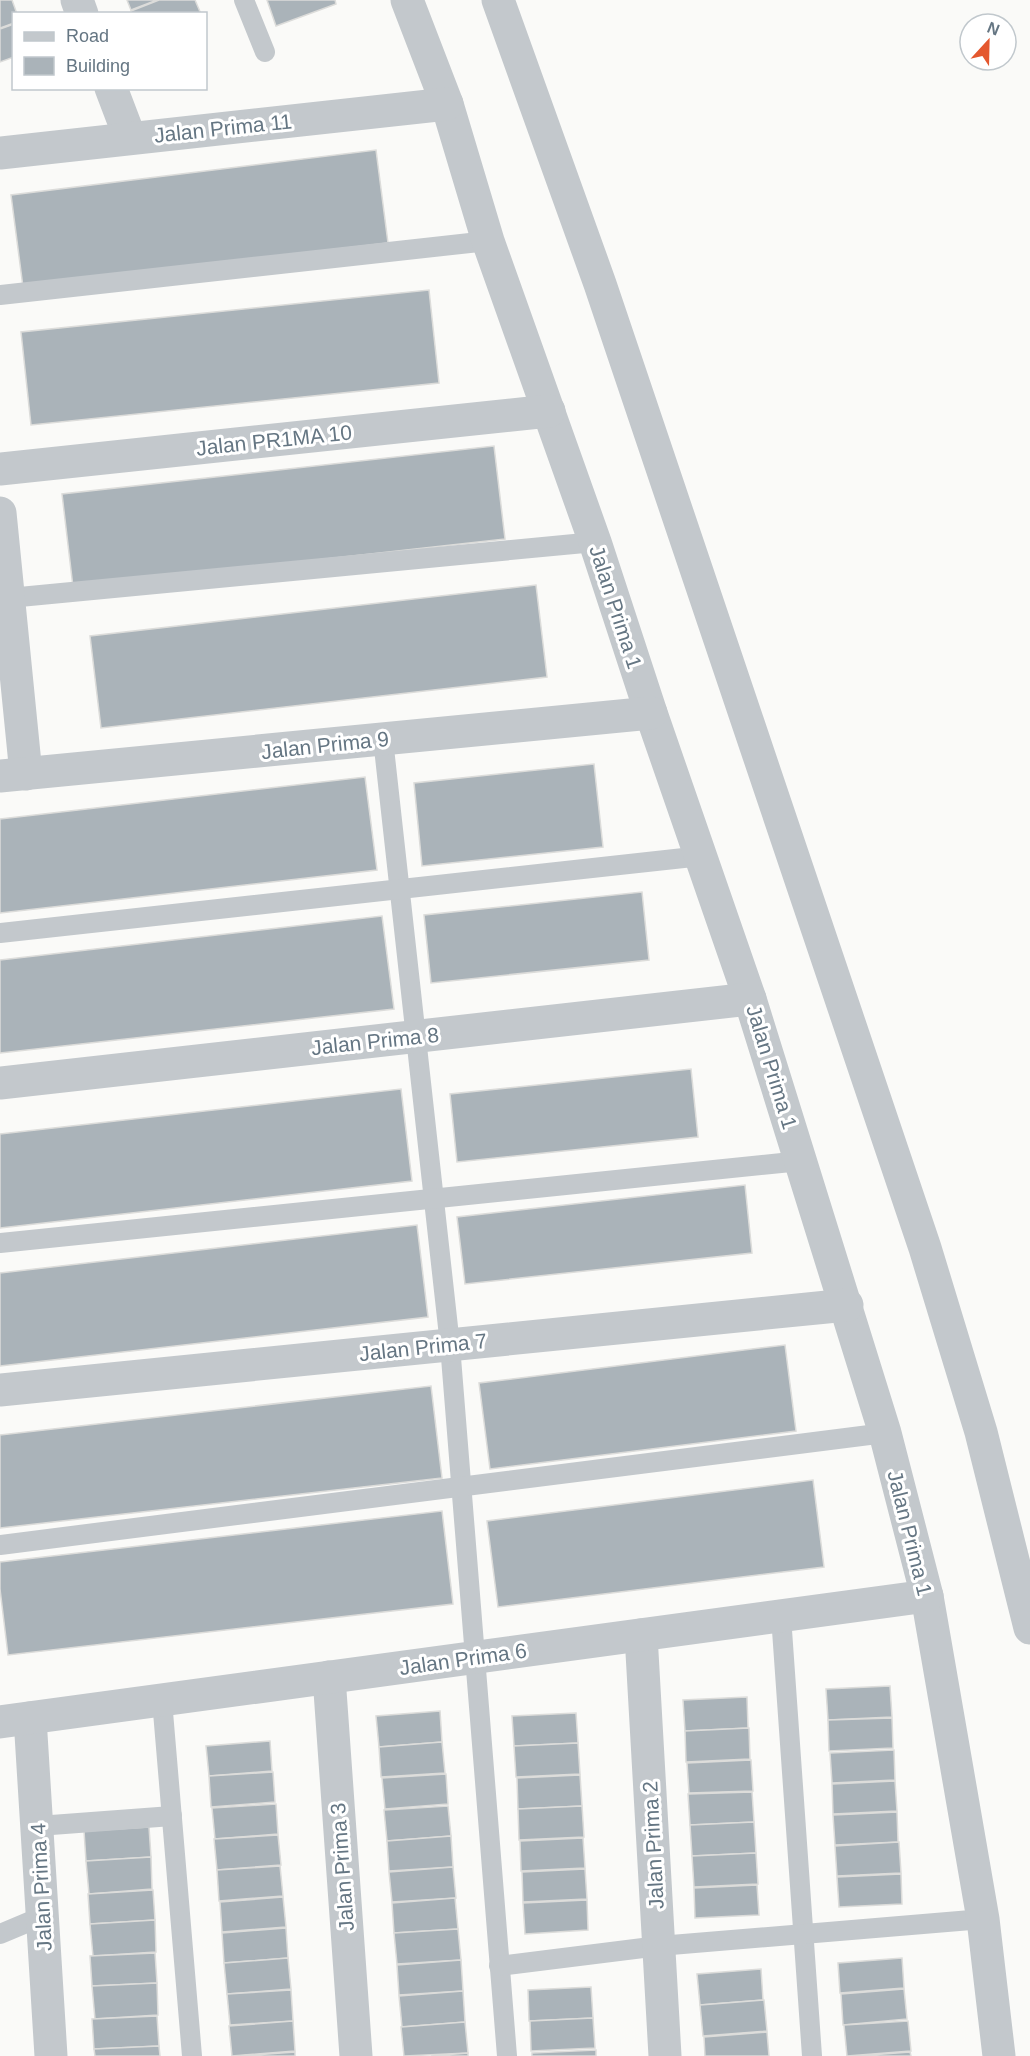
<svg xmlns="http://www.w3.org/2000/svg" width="1030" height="2056" font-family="Helvetica,sans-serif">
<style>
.building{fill:#aab3b9;stroke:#dcdcda;stroke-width:1.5}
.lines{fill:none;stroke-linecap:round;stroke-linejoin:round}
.lane{stroke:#c3c8cc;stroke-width:20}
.street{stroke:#c3c8cc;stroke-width:33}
.labels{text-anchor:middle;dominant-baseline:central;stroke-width:6;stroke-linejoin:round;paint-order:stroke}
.street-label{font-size:21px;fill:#657683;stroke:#fff}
</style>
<rect width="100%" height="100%" fill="#fafaf8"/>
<g class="building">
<polygon points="0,0 12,0 17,14 14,14 14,23 0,28"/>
<polygon points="127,0 157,0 131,10"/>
<polygon points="159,0 195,0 201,14 132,14 131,11"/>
<polygon points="267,0 335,0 336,4 276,26"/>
<polygon points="14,24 14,57 0,62 0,29"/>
<polygon points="376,150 388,243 23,287 11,195"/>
<polygon points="429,290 439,383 31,425 21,332"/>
<polygon points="494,446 505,539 73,587 62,494"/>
<polygon points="536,585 547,677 101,728 90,636"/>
<polygon points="594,764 603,847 422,866 414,783"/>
<polygon points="365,777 377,870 0,913 0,819"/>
<polygon points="642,892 649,960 431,983 424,915"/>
<polygon points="382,916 394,1009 0,1053 0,960"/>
<polygon points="691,1069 698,1137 457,1162 450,1094"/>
<polygon points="401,1089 412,1181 0,1228 0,1134"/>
<polygon points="745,1185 752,1253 465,1284 457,1217"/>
<polygon points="417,1225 428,1317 0,1366 0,1273"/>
<polygon points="785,1345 796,1431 490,1469 479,1383"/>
<polygon points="431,1386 442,1478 0,1528 0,1435"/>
<polygon points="813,1480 824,1567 498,1607 487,1521"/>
<polygon points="442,1511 453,1604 8,1655 0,1589 0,1562"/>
<polygon points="890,1686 892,1717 828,1720 826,1689"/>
<polygon points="747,1697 748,1728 685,1731 683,1700"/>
<polygon points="440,1711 442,1742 379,1747 376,1716"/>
<polygon points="576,1713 578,1743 514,1746 512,1716"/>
<polygon points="892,1718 893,1748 829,1751 828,1720"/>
<polygon points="749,1728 750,1759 686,1762 685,1731"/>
<polygon points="270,1741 272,1771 209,1776 206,1746"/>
<polygon points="442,1742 445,1773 381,1777 379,1747"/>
<polygon points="578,1743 580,1774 516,1777 514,1746"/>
<polygon points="894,1750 895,1780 832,1783 830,1753"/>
<polygon points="751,1760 753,1791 689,1793 687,1763"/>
<polygon points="273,1772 275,1802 211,1807 209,1776"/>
<polygon points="446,1774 448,1804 385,1809 382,1778"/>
<polygon points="580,1775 582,1806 518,1809 517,1778"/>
<polygon points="895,1781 897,1811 833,1814 832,1784"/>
<polygon points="752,1792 754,1822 690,1825 688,1794"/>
<polygon points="276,1804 278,1834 215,1839 212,1808"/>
<polygon points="448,1806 451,1836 387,1841 384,1810"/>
<polygon points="582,1806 584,1837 519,1840 518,1809"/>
<polygon points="897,1812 898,1842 835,1845 833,1815"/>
<polygon points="754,1822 756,1853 692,1856 690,1825"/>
<polygon points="149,1827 151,1857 86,1861 84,1831"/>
<polygon points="278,1835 281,1865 217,1870 214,1839"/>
<polygon points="451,1836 453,1867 389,1871 387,1841"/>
<polygon points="583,1838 585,1868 521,1871 520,1841"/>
<polygon points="899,1842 901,1873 837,1876 835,1846"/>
<polygon points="756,1853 758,1884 694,1887 692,1856"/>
<polygon points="151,1857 152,1889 89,1894 86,1861"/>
<polygon points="280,1866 283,1896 219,1901 217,1870"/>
<polygon points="453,1867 456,1898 392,1902 389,1872"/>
<polygon points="585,1869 587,1899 523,1902 522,1872"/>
<polygon points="901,1874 902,1904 839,1907 837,1877"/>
<polygon points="757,1885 759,1915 695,1918 694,1888"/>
<polygon points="153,1890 155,1920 90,1924 88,1894"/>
<polygon points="283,1897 286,1927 222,1932 220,1902"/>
<polygon points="455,1898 458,1929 394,1933 392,1903"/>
<polygon points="587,1900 588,1930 525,1934 523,1903"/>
<polygon points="155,1920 156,1952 93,1956 90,1924"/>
<polygon points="286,1928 288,1958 224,1963 222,1933"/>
<polygon points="458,1929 461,1960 397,1964 394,1933"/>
<polygon points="155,1953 157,1983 92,1986 90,1956"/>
<polygon points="288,1958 291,1989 227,1994 224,1963"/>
<polygon points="902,1958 904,1988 840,1993 838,1963"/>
<polygon points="461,1960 463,1991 399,1995 397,1965"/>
<polygon points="761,1969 763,2000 700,2005 697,1974"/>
<polygon points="157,1983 158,2015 95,2019 92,1986"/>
<polygon points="591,1987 593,2018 529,2021 528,1990"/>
<polygon points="904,1989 907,2019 843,2025 841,1994"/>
<polygon points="291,1990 293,2021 230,2025 227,1994"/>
<polygon points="463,1991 465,2022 402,2027 399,1996"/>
<polygon points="764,2000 767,2031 703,2036 700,2005"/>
<polygon points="157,2016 159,2046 94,2049 92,2019"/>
<polygon points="593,2018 595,2048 531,2051 530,2021"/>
<polygon points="293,2021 295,2051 232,2056 229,2026"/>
<polygon points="908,2021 911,2051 847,2056 844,2025"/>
<polygon points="465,2022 468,2053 404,2056 401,2027"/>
<polygon points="767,2032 769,2056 705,2056 704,2037"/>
<polygon points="159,2046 160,2056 95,2056 94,2049"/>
<polygon points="596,2050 596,2056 532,2056 532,2053"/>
<polygon points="295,2052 295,2056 238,2056"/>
<polygon points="910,2052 911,2056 857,2056"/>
<polygon points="468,2053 468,2056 431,2056"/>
</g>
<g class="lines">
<g class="lane">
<polyline points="244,0 265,52"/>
<polyline points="0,295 488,241"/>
<polyline points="9,598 595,542"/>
<polyline points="383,739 450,1345 507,2056"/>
<polyline points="0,933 702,856"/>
<polyline points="0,1243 801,1161"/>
<polyline points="0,1545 885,1433"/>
<polyline points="781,1616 812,2056"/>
<polyline points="162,1700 192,2056"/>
<polyline points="38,1826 172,1816"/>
<polyline points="0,1934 43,1916"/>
<polyline points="499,1966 659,1946 983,1919"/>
</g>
<g class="street">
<polyline points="77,0 82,14"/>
<polyline points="407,0 447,104 488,241 595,542 651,713 750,999 885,1433 927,1596 983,1919 999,2056"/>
<polyline points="498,0 600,284 925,1248 981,1432 1030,1628"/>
<polyline points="111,88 130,138"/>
<polyline points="0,153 447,104"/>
<polyline points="0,469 549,411"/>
<polyline points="0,513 26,774"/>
<polyline points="0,776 651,713"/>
<polyline points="0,1083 750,999"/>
<polyline points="0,1390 847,1305"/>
<polyline points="641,1635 665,2056"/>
<polyline points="329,1677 356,2056"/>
<polyline points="30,1718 51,2056"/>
<polyline points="0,1722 927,1596"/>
</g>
</g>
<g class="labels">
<g class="street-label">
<text transform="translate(223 128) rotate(-6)">Jalan Prima 11</text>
<text transform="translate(274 440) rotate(-6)">Jalan PR1MA 10</text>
<text transform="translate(616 607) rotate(72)">Jalan Prima 1</text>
<text transform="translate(325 745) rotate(-6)">Jalan Prima 9</text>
<text transform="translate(375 1041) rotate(-6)">Jalan Prima 8</text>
<text transform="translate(772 1067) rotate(73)">Jalan Prima 1</text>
<text transform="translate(423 1347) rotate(-6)">Jalan Prima 7</text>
<text transform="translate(910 1533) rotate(76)">Jalan Prima 1</text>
<text transform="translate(463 1659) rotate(-8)">Jalan Prima 6</text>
<text transform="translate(653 1845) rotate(-93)">Jalan Prima 2</text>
<text transform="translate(342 1867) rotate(-94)">Jalan Prima 3</text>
<text transform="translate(41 1887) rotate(-93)">Jalan Prima 4</text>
</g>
</g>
<rect x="12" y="12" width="195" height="78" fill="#ffffff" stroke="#c1c8cd" stroke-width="1.5"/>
<rect x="24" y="32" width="30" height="9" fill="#c3c8cc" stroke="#c1c8cd" stroke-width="1.5"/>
<text x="66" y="42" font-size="18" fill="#657683">Road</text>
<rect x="24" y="57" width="30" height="18" fill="#aab3b9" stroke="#c1c8cd" stroke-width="1.5"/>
<text x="66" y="72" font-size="18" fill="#657683">Building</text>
<g transform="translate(988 42) rotate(22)"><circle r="28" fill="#ffffff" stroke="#c1c8cd" stroke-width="1.5"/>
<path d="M0-4.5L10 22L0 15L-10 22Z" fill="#e4572e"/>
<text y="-9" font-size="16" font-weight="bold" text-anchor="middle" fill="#657683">N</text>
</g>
</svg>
